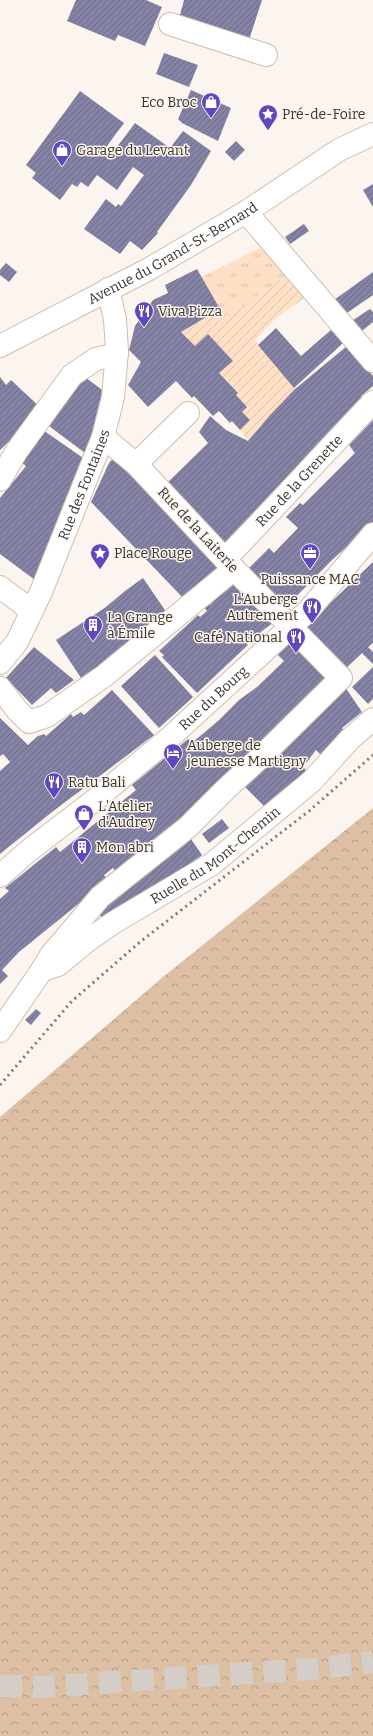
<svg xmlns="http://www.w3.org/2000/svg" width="373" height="1736" font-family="Bitter,serif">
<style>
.grass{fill:url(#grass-tufts)}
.forest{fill:url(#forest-crowns)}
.garden{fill:url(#garden-furrows)}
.building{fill:url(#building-hatch)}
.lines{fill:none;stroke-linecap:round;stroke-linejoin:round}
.highway-tunnel{stroke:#d5cec8;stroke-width:22;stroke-dasharray:22 11;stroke-linecap:butt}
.minor-casing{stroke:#cfbeaf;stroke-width:24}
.minor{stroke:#fff;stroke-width:22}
.rail{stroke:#807a73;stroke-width:3;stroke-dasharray:2 4;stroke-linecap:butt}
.labels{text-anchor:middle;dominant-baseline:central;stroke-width:3;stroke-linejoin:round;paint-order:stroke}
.poi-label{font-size:14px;fill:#3a342d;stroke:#fcf5ef;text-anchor:start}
.street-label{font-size:14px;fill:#3a342d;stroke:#fcf5ef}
</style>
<defs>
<pattern id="grass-tufts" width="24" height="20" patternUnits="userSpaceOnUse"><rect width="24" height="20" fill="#fee0c6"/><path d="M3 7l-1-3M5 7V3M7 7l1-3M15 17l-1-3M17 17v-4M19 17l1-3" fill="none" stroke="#dac1aa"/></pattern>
<pattern id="forest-crowns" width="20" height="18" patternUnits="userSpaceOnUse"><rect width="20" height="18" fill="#ddbfa4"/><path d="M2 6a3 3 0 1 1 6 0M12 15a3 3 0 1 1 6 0" fill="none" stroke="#b49c86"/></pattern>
<pattern id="garden-furrows" width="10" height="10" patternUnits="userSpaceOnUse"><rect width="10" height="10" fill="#fee0c6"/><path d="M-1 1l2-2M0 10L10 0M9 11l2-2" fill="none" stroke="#dac1aa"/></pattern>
<pattern id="building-hatch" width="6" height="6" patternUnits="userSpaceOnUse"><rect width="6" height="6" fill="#8583a5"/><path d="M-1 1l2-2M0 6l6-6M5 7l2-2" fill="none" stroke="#6e6c87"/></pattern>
</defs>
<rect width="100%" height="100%" fill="#fcf5ef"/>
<polygon class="grass" points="264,246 290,273 232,314 220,309 201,277"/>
<polygon class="forest" points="373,808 373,1736 0,1736 0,1117 163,977"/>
<polygon class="garden" points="290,273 307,296 275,319 255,340 295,389 270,415 248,441 240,430 250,420 242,412 236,395 238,393 219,373 232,361 195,346 181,332 220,309 232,314"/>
<g class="building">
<polygon points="76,0 146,0 162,7 145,46 118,35 115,41 67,21"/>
<polygon points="184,0 262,0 249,40 180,15"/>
<polygon points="164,53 198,65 189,87 156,74"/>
<polygon points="191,90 231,108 218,141 182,123 178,119"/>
<polygon points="80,91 124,123 104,150 111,155 135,123 170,148 183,131 211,151 191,185 157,232 158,233 142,250 130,241 120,254 84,229 106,199 116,207 118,204 121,206 144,175 133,167 117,190 97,175 88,187 81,182 77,187 72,184 60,200 32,178 36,173 26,165"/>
<polygon points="236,141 245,150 234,161 225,152"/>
<polygon points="373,184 373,207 363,190"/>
<polygon points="304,224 309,231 290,244 285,237"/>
<polygon points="6,263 17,272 9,282 0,275 0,270"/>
<polygon points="197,269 220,309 181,332 195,346 208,334 233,361 219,373 238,393 236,395 247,407 242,412 250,420 240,430 232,421 230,423 219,411 213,416 194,396 192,398 176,381 148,407 128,385 141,362 129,350 135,326 153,300 168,293 165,285"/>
<polygon points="373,272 373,295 344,315 334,300"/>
<polygon points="370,309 373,312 373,322 357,335 347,324"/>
<polygon points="276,328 301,356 331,330 343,343 294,388 258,345"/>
<polygon points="347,346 373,376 373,386 361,396 363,400 265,500 268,503 228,542 221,543 164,486 208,443 199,432 210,416 226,430 248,441 270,415 295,389"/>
<polygon points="82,375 105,392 96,417 102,423 85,453 45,423"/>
<polygon points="0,377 6,385 11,380 42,409 0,450"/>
<polygon points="373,420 373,523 331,561 284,609 246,571 269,548 274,553 298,528 286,517 300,503 303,505 355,453 349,445"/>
<polygon points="40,428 86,460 35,580 0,554 0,498 26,466 18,460"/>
<polygon points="116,455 221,565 185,600 91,502 109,463"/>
<polygon points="373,562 373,643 368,647 373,652 373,664 362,653 344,670 304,628"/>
<polygon points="143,578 169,616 133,647 81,678 56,640 106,607 125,591"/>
<polygon points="235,580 274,622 246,643 248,645 197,693 162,657 164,655 159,651 198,615 200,617 207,611 204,607 208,603 210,605"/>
<polygon points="291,640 331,678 287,723 119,875 113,868 104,875 108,880 19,952 2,970 8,976 0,984 0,899 9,891 5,888 56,847 60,852 136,790 132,785 188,739 192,743 219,720 239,700 257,687 284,661 277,654"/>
<polygon points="34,647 74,680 56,693 51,688 32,705 6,678"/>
<polygon points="155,655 193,697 159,728 121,686"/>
<polygon points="373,667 373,699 368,704 352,687"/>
<polygon points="345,687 362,712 342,728 344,731 320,754 316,750 303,767 309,773 265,807 241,783"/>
<polygon points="112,690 154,735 52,812 0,854 0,771 10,762 3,754 0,756 0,718 28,745 38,736 44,734 46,736 71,714 73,717 81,712 84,715"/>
<polygon points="222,819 229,828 209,843 202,834"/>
<polygon points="191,839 202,855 115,918 102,918 95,908"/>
<polygon points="36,1009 41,1013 31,1025 25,1020"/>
</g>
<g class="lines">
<polyline class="highway-tunnel" points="0,1686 39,1687 311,1669 373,1662"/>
<defs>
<g id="minor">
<polyline points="170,24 266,55"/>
<polyline points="246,212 373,361"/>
<path id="s1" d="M0,346L149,269L246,212L339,150L373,134"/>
<polyline points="136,464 188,413"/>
<polyline points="0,480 16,452 72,375 96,359 117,354"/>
<path id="s2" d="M225,559C275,508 323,454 373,402"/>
<polyline points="0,587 32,611"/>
<path id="s3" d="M0,663L17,642L41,592L103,437L113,397L117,351L115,319L108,289"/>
<polyline points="0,688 17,710 29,722 47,716 104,676 234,569"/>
<path id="s4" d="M0,876L27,852L91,803L166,741L308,611L373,534"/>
<polyline points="42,970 51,955 100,897 188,827 227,788 262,756 341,678 234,569 136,464 103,437"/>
<path id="s5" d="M0,1031L42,970L58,965L87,941L113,923L212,864L312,781L350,739L373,719"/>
</g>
</defs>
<use href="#minor" class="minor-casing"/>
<use href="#minor" class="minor"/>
<polyline class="rail" points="0,1085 72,1001 140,942 309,811 373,755"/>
</g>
<defs>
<symbol id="shop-pin" viewBox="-11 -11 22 30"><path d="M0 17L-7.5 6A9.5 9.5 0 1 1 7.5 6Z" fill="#6047bf" stroke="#fcf5ef"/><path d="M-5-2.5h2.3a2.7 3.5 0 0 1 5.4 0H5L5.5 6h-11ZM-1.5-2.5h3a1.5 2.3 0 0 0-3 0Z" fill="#fff"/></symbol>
<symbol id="sight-pin" viewBox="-11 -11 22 30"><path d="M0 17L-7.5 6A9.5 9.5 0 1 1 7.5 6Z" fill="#6047bf" stroke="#fcf5ef"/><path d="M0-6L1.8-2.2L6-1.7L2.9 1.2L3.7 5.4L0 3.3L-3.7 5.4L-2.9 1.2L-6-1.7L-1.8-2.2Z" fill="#fff"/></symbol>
<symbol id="restaurant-pin" viewBox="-11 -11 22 30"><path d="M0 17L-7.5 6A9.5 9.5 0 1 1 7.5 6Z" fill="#6047bf" stroke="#fcf5ef"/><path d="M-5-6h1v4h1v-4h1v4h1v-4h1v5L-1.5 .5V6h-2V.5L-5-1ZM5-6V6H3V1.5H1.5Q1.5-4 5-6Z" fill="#fff"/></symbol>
<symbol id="office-pin" viewBox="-11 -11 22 30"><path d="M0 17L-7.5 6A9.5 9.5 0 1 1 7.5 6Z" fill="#6047bf" stroke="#fcf5ef"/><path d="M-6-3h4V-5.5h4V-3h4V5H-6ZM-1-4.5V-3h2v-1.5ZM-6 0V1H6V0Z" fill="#fff"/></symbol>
<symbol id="building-pin" viewBox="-11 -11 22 30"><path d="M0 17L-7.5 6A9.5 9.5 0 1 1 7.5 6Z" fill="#6047bf" stroke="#fcf5ef"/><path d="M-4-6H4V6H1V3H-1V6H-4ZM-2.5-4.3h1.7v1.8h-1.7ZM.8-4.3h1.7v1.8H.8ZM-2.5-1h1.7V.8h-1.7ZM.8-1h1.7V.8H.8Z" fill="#fff"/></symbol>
<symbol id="hotel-pin" viewBox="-11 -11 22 30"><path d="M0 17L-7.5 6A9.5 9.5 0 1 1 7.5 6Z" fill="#6047bf" stroke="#fcf5ef"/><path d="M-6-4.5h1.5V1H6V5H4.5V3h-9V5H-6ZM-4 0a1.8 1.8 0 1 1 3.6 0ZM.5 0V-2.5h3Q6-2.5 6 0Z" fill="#fff"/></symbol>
</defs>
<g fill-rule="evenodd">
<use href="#shop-pin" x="200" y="91" width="22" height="30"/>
<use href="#sight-pin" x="257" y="103" width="22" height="30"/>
<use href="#shop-pin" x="51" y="139" width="22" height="30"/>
<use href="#restaurant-pin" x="133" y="300" width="22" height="30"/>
<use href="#sight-pin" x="89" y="542" width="22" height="30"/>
<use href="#office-pin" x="299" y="542" width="22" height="30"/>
<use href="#restaurant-pin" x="301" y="596" width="22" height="30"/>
<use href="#building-pin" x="82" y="614" width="22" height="30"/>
<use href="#restaurant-pin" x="285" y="626" width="22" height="30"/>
<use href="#hotel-pin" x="162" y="742" width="22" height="30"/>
<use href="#restaurant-pin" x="43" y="771" width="22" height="30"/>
<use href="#shop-pin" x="73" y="803" width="22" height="30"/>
<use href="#building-pin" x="71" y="836" width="22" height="30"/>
</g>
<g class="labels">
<g class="poi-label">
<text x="197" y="102" text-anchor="end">Eco Broc</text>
<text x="282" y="114">Pré-de-Foire</text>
<text x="76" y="150">Garage du Levant</text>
<text x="158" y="311">Viva Pizza</text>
<text x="114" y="553">Place Rouge</text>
<text x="310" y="579" text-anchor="middle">Puissance MAC</text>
<text x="298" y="599" text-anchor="end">L'Auberge<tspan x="298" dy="16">Autrement</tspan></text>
<text x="107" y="617">La Grange<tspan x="107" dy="16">à Émile</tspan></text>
<text x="282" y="637" text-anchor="end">Café National</text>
<text x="187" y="745">Auberge de<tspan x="187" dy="16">jeunesse Martigny</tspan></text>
<text x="68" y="782">Ratu Bali</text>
<text x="98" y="806">L'Atelier<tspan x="98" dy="16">d'Audrey</tspan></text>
<text x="96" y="847">Mon abri</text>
</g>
<g class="street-label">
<text stroke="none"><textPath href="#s1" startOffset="196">Avenue du Grand-St-Bernard</textPath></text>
<text stroke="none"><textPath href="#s2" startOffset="108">Rue de la Grenette</textPath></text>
<text stroke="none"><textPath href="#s3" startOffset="198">Rue des Fontaines</textPath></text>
<text transform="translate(198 530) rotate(47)">Rue de la Laiterie</text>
<text stroke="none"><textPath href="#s4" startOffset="278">Rue du Bourg</textPath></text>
<text stroke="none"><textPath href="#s5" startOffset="283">Ruelle du Mont-Chemin</textPath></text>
</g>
</g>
</svg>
